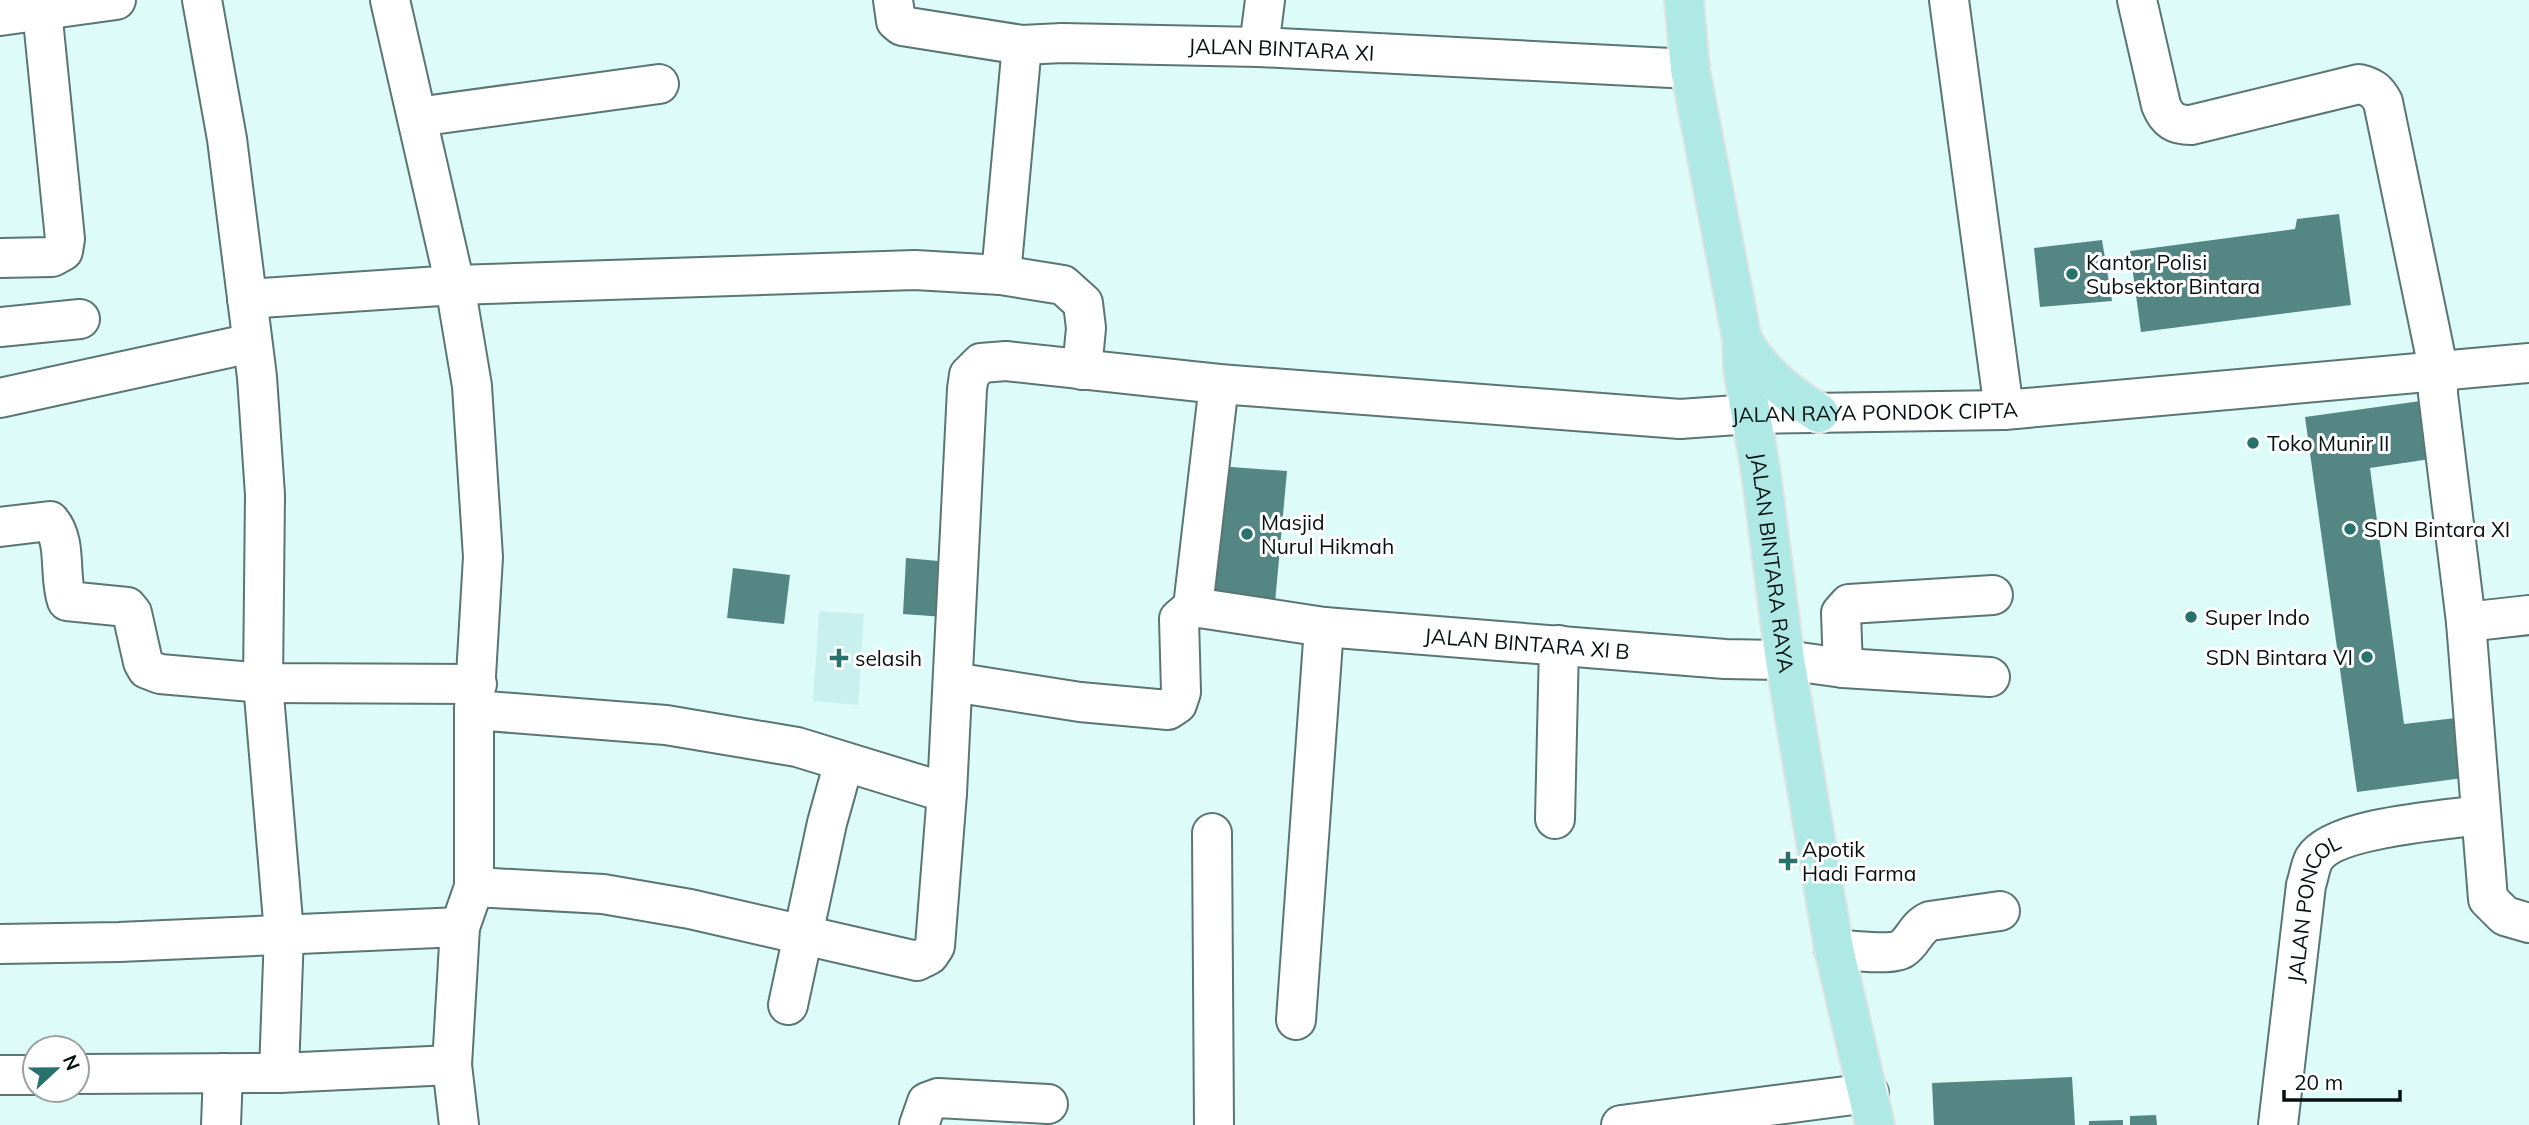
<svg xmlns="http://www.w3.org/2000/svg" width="2529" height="1125" font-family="Mulish,sans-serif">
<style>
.built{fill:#c9f0ee}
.building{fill:#548784}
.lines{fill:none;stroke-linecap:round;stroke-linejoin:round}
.minor-casing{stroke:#5a7573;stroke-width:42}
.major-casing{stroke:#e1e2e2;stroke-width:42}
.minor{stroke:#fff;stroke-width:38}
.major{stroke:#aee9e6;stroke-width:38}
.poi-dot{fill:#28726e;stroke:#fff;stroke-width:2.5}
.labels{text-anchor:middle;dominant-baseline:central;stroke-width:6;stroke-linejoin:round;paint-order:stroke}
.street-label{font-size:21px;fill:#071111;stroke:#fff}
.poi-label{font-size:21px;fill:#071111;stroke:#fff;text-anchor:start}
</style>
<rect width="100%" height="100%" fill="#ddfcf9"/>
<polygon class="built" points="819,611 864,614 858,705 813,701"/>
<g class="building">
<polygon points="2339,214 2351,305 2141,332 2130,251 2295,229 2297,219"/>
<polygon points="2102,240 2112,301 2040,307 2034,248"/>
<polygon points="2428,400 2437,458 2370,468 2404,724 2456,718 2463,778 2357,792 2305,417"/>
<polygon points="1218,466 1287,471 1275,603 1207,597"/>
<polygon points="906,558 949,562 945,617 903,614"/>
<polygon points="733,568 790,575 784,624 727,618"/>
<polygon points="2072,1077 2075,1125 1934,1125 1932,1083"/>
<polygon points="2156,1115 2157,1125 2130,1125 2130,1116"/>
<polygon points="2123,1120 2123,1125 2089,1125 2089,1121"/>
</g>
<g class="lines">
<defs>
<g id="minor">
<polyline points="202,0 227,139 257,377 265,495 263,683 284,933 279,1073"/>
<polyline points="390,0 455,285 472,386 483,557 474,710 474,887 460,927 452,1065 459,1125"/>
<path id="s1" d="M893,0L896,21L902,26L1022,45L1062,43L1259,47L1690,69"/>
<polyline points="1949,0 2004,410"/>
<path d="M2137,0L2161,105C2167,120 2175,125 2191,125L2359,84C2372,87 2377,91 2383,102L2438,368V394L2466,622L2529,615"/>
<polyline points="0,16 116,0"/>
<polyline points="1259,47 1265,0"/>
<polyline points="417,117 659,84"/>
<polyline points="0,258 52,257 63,251 65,239 41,0"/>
<polyline points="1001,275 1022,45"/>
<polyline points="247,299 455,285 915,270 1001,275 1063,285 1083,303 1086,328 1082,370"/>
<polyline points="0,327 80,319"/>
<polyline points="0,398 252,343"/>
<path d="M0,527L50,521C68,542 58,576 67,601L127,607L132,613L143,662L147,669L160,674L263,683L477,684"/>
<polyline points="1193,607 1219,384"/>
<polyline points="2466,622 2488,899 2505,916 2529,923"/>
<polyline points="1843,668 1841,613 1849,604 1993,595"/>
<path id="s2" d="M953,682L1080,702L1168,710L1177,704L1181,692L1179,619L1193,607L1324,627L1725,659L1785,660L1843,668L1990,677"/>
<polyline points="474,710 666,725 797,747 947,793"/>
<polyline points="1555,819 1559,645"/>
<polyline points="1212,833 1214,1125"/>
<path id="s3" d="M474,887L603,894L690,909L917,961L929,955L935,946L947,793L967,389L969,375L981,363L1006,361L1219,384L1680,419L1751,414L2004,410L2529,363"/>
<polyline points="0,944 119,942 460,927"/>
<path d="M1834,949C1849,950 1892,956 1902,949C1914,941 1916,927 1930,921L2000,911"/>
<polyline points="788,1005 827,823 844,762"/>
<polyline points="1296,1020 1324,627"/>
<polyline points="77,1074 279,1073 452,1065"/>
<polyline points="0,1075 35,1075"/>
<polyline points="221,1125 223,1073"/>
<polyline points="919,1125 927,1102 938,1098 1048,1104"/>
<polyline points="1621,1125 1869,1093"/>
<path id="s4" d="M2278,1125L2306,885C2309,877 2310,866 2314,859C2333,827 2445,820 2481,815"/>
</g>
<g id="major">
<path id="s5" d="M1684,0L1690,69L1742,339L1743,369L1761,473L1785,660L1834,949L1875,1125"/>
<path d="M1742,339C1760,372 1788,394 1819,413"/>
</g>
</defs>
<use href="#minor" class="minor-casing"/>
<use href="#major" class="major-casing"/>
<use href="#minor" class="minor"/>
<use href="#major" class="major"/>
</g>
<g class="poi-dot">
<circle cx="2072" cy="274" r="7"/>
<circle cx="2253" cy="443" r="7"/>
<circle cx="2350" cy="529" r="7"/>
<circle cx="1247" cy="534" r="7"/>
<circle cx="2191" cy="617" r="7"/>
<circle cx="2367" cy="657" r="7"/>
<path d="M835.5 647.5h7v7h7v7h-7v7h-7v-7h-7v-7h7z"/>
<path d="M1784.5 850.5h7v7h7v7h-7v7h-7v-7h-7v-7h7z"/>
</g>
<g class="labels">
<g class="street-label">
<text stroke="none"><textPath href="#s1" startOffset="410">JALAN BINTARA XI</textPath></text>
<text stroke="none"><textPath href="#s3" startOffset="1960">JALAN RAYA PONDOK CIPTA</textPath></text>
<text stroke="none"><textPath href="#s5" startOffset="570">JALAN BINTARA RAYA</textPath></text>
<text stroke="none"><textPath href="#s2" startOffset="668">JALAN BINTARA XI B</textPath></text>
<text stroke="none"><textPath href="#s4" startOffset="222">JALAN PONCOL</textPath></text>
</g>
<g class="poi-label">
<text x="2086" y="262">Kantor Polisi<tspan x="2086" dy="24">Subsektor Bintara</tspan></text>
<text x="2267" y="443">Toko Munir II</text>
<text x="1261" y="522">Masjid<tspan x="1261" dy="24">Nurul Hikmah</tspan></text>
<text x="2364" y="529">SDN Bintara XI</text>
<text x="2205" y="617">Super Indo</text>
<text x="2353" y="657" text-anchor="end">SDN Bintara VI</text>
<text x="855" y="658">selasih</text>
<text x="1802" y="849">Apotik<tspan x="1802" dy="24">Hadi Farma</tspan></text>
</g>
</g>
<g transform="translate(56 1069) rotate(68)"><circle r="33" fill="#ffffff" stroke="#9ca0a0" stroke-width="2"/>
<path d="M0-5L12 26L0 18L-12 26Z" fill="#28726e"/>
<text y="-10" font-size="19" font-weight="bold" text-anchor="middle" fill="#071111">N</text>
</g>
<path d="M2284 1090v10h116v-10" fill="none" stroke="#071111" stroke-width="3.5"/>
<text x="2294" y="1090" font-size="21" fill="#071111" stroke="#ffffff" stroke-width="5" paint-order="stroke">20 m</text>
</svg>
